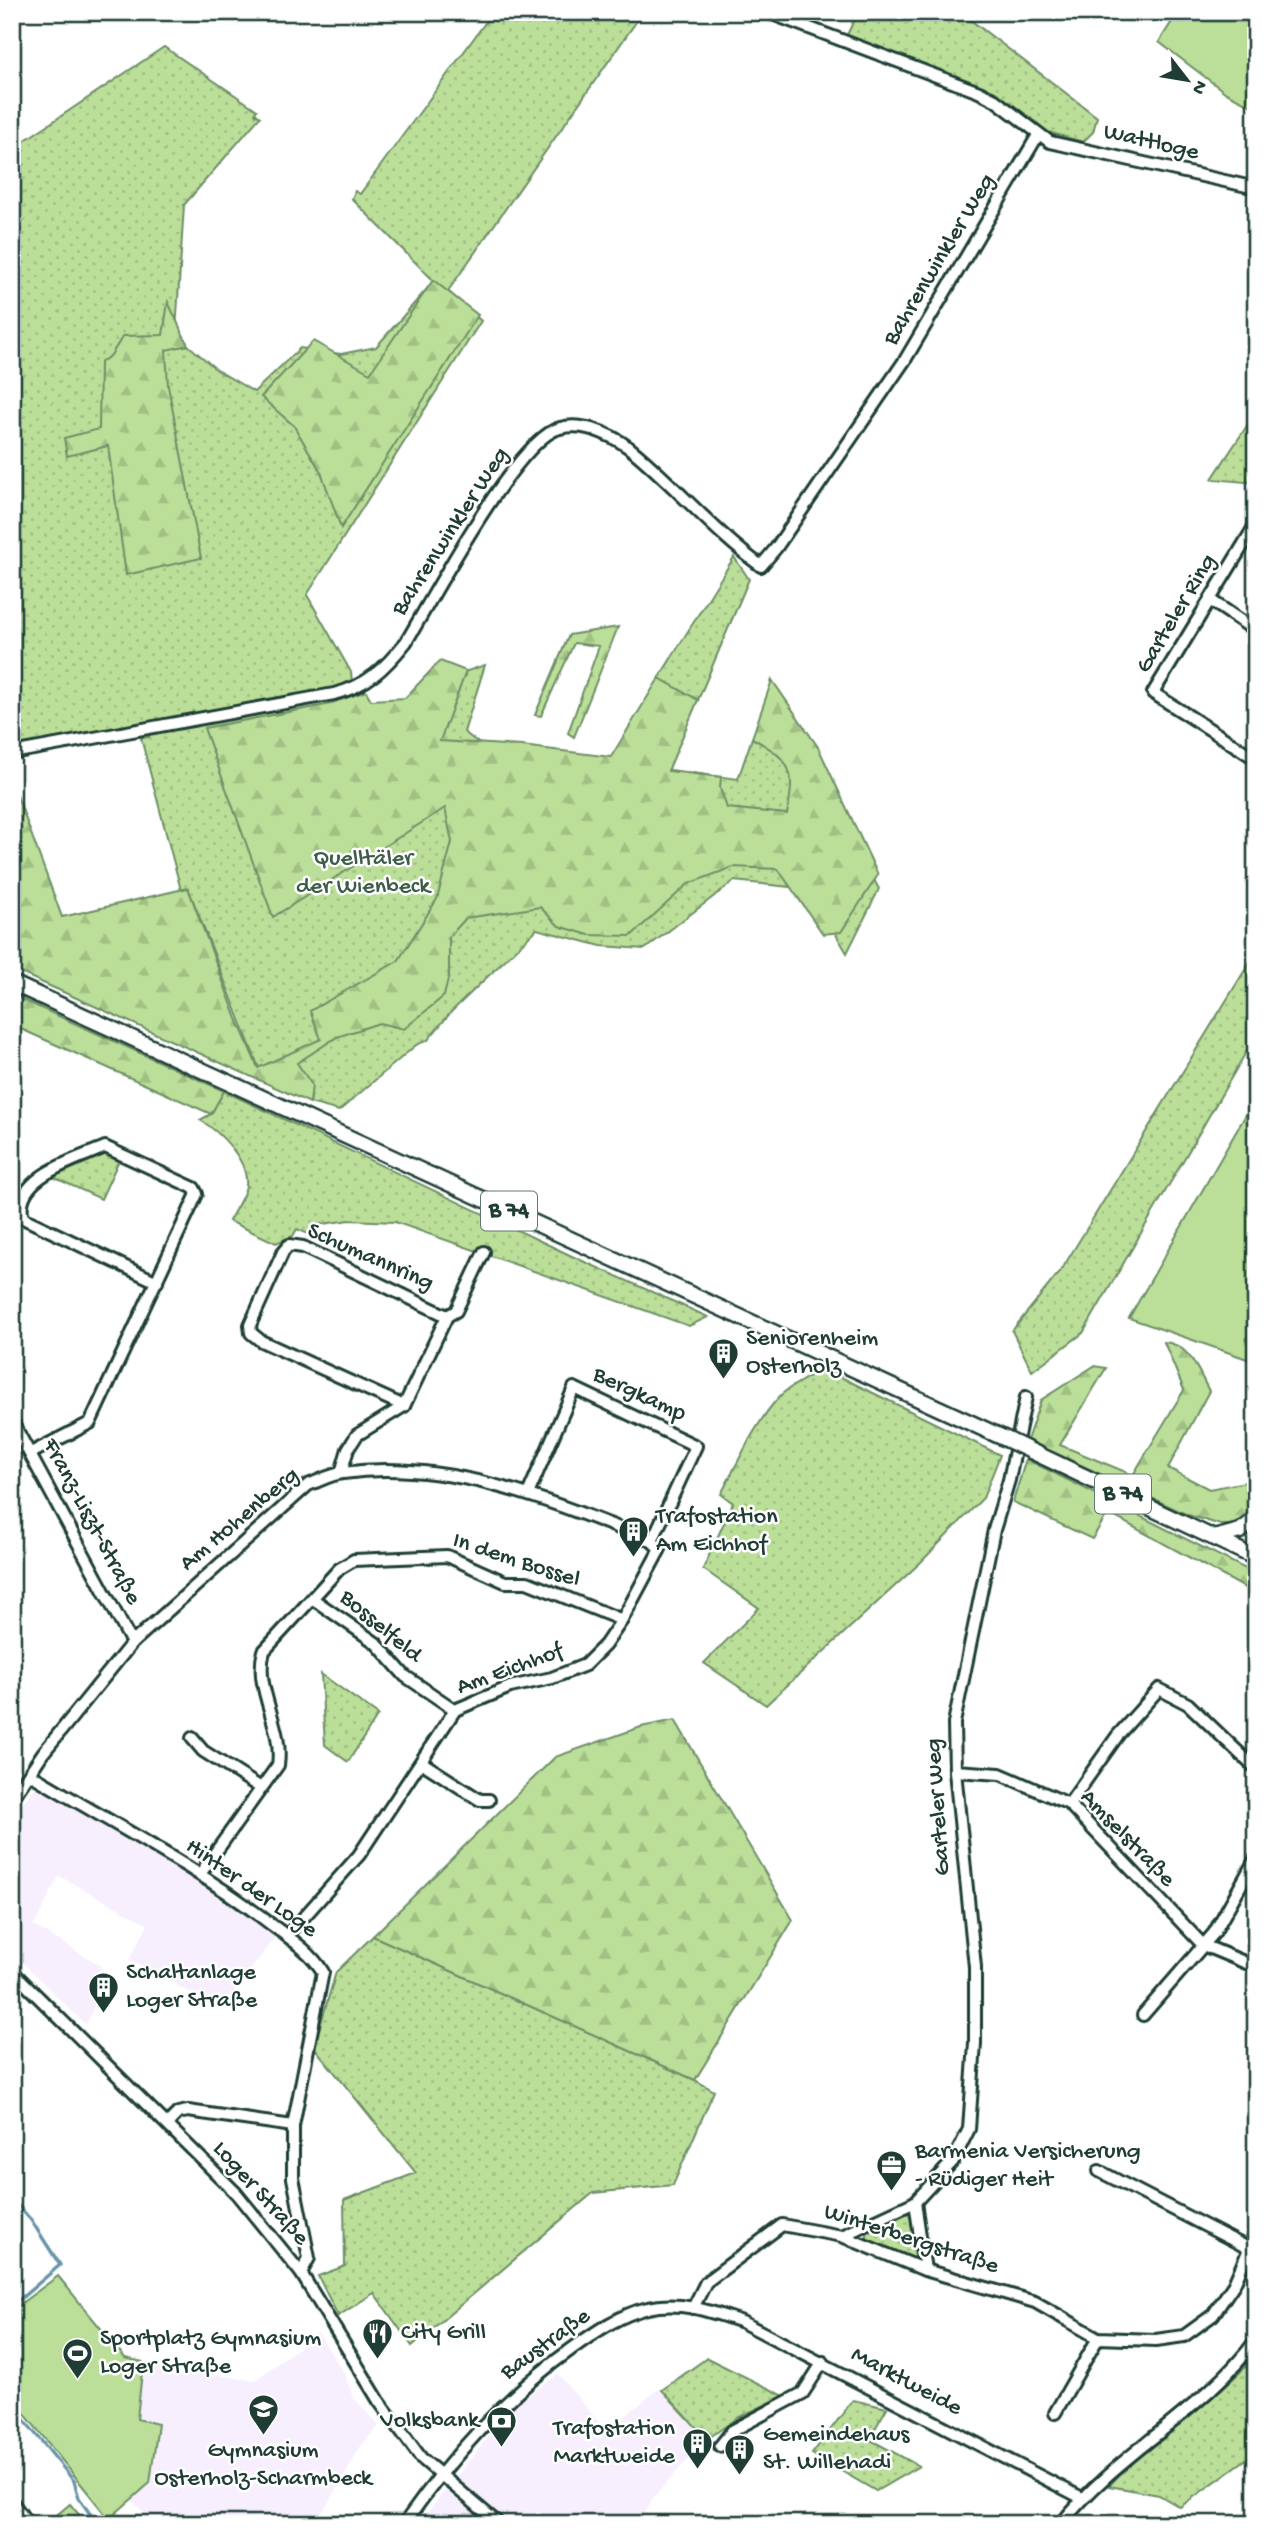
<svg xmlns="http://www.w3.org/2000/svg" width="1268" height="2536" font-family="'Gochi Hand',sans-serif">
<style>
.built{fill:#f7effe}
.grass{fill:url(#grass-dots);stroke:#6d8e66;stroke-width:2}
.forest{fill:url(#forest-firs);stroke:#6d8e66;stroke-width:2}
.garden{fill:#bbdf99;stroke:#6d8e66;stroke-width:2}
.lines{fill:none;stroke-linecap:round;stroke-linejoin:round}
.stream{stroke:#6895aa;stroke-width:3.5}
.minor-casing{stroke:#1f3d34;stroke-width:16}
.major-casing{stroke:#1f3d34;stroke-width:19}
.minor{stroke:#fff;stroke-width:10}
.major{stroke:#fff;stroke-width:14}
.major-bridge-casing{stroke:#1f3d34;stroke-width:19;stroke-linecap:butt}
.major-bridge{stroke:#fff;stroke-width:14}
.labels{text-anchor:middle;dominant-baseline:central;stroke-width:5;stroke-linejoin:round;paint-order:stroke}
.shield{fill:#fff;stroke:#627771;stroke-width:2}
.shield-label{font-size:23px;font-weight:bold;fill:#1f3d34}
.street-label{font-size:24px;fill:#1f3d34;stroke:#fff}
.park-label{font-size:24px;fill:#3e5d48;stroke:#fff}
.poi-label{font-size:24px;fill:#1f3d34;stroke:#fff;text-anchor:start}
</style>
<defs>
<pattern id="grass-dots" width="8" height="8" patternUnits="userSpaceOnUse" patternTransform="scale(1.75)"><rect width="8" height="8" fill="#bbdf99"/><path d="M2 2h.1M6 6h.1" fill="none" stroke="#a0c084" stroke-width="1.8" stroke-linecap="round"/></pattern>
<pattern id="forest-firs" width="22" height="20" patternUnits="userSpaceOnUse" patternTransform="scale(1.75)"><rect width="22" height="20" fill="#bbdf99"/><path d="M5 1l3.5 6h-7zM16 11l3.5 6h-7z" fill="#a0c084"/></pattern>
</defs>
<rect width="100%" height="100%" fill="#fff"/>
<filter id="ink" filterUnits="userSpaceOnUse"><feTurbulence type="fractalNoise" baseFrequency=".0143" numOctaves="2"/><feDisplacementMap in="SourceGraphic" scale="14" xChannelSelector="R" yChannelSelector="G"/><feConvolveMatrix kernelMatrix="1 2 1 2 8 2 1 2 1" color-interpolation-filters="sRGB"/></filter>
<g filter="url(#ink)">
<g class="built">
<polygon points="39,1783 198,1880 277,1936 220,2008 129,1960 148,1924 59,1876 34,1926 100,1965 105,1982 86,2025 12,1952 12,1815"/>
<polygon points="318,2333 344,2373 354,2398 379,2426 361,2446 335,2493 314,2524 180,2524 167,2514 155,2524 132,2500 150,2483 158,2424 137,2419 143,2362 254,2381"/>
<polygon points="558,2374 602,2426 613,2426 657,2390 662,2390 707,2439 653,2498 639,2524 418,2524 514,2405"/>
</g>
<g class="grass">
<polygon points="493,12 643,12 448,291 481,321 307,595 351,672 355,711 422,707 440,680 485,665 464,732 481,745 738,779 752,738 770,747 784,712 879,889 847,953 809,889 734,881 645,949 601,946 537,929 451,1012 428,1040 416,1045 339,1111 310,1103 311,1097 259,1068 188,888 181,890 141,738 149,737 143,723 12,747 12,149 164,47 257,110 255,113 260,117 184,205 175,347 188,345 217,370 254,392 300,348 341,354 376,347 434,281 352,199 355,191 360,194"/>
<polygon points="858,12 960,12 1097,117 1093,132 1083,142 1041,130 1006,100 858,45 846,37"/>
<polygon points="1256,412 1256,483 1212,479"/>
<polygon points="734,557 749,579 698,700 659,678"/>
<polygon points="1256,952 1256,1035 1083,1333 1032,1371 1012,1331 1062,1269"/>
<path d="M224,1091L576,1258L708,1317L689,1326L395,1222L349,1220L317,1225L311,1235L297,1229L293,1236L276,1243L229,1221C234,1211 244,1197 246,1186C249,1160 220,1132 200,1120L211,1114Z"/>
<polygon points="106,1154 119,1160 101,1199 53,1177"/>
<path d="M818,1366L1000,1455L983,1498L921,1562L766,1705L704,1663L759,1608L703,1569L733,1503L721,1494C739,1461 754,1424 780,1396C792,1383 808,1382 818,1366Z"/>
<polygon points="321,1674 378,1715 348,1762 325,1745"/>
<polygon points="373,1936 695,2080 714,2091 673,2185 593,2193 412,2346 374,2293 338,2316 318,2276 345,2266 344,2200 416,2173 314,2047 336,1972"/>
<polygon points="911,2210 915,2261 867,2240 867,2233"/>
<path d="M1256,2356V2452L1180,2507L1159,2495L1109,2486C1153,2437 1211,2405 1256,2356Z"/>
<polygon points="707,2358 784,2396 739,2417 707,2439 662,2390"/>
<polygon points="853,2400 887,2408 869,2439 919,2466 876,2491 812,2454"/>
</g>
<g class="forest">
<polygon points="433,280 478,315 341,528 321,472 294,426 261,397 313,341 370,373"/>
<polygon points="168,302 188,345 166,350 168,386 201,558 126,575 108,446 67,456 64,438 99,429 100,363 111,355 123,336 163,335"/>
<polygon points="618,627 574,737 568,733 599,646 574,643 541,716 535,715 569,635"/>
<path d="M440,661L466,671L440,741L522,746L611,757L659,678L698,700L668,771L721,777L720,788L727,808L787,814C796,771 792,760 752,738L772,680L818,747L878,875L841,932L823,934L778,869L733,867L688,884L631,936L589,935L559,926L540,907L466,918L449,937V975L444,996L404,1029L379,1023L337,1037L297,1063L312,1085L310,1103L12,969V782L62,917L188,888L237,1019L258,1068L321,1039L310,1011L398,961L437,899L452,842L445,808L273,917L204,728L326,705L366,691L371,700L405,698Z"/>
<polygon points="12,995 224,1091 211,1114 12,1025"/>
<path d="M1164,1342C1190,1344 1198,1371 1209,1391L1168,1468L1209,1489L1246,1482L1256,1452V1505L1234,1525H1221L1188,1515L1027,1440L1041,1400L1094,1366L1106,1368L1060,1445L1133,1475L1184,1390Z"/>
<polygon points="1026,1459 1256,1574 1256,1594 1108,1513 1092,1539 1013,1502"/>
<polygon points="675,1720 793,1920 695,2080 373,1936 555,1757 641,1727"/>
</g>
<g class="garden">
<polygon points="1178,12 1256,12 1256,108 1226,93 1159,42"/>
<polygon points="1256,1097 1256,1362 1129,1318"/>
<polygon points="58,2276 125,2358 143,2362 137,2419 158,2424 150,2483 109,2519 12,2398 12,2310"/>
<polygon points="70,2504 87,2524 46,2524"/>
</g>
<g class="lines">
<g class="stream">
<polyline points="12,2199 31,2220 60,2265 12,2306"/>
<polyline points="12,2405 74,2481 79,2498 97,2524"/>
</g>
<defs>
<g id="minor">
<polyline points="767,12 979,92 995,100 1050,142 1256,188"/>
<polyline points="1256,524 1153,693 1256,759"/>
<polyline points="1210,600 1256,631"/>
<path d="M12,753L334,694C367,686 385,668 406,642C433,598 516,439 560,428C587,421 619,438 638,455C680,491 716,533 761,566L776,548L905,360L1038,135"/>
<polyline points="404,1406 261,1341 251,1333 250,1325 283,1252 289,1245 303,1247 447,1316"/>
<polyline points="12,1421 132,1643"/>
<path d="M31,1453L90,1423L197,1194L194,1188L105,1147C76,1160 11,1177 23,1218L157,1282"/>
<polyline points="341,1473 348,1449 357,1435 404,1406 447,1316 456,1311 484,1252"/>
<polyline points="528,1494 574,1388 696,1446 652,1541"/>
<polyline points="313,1599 376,1643 405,1676 455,1710"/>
<polyline points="192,1738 203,1751 261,1788"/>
<polyline points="421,1762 480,1800 489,1800"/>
<polyline points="955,1771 1000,1774 1069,1804 1203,1945 1256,1967"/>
<path d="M30,1774C111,1823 197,1867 272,1925C291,1939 311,1952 323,1972L293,2126V2178L309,2258L301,2273"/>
<path d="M12,1799L43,1753L132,1643L308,1485C319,1481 331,1474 343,1473C450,1458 555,1503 652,1541L660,1549L622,1620L605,1645L585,1665L552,1678L510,1687L455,1710L359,1855L287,1936"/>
<polyline points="1069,1804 1118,1735 1159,1689 1188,1704 1256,1769"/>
<path d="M200,1874L278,1765C284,1726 253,1689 264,1651L339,1569L354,1560L447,1556L505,1582H527L622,1620"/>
<polyline points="12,1971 236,2193 301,2273 379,2401 421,2458 499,2524"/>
<polyline points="1143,2015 1214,1933 1256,1858"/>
<polyline points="167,2124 178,2113 188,2111 293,2126"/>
<polyline points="1099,2171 1250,2249"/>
<polyline points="915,2202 925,2270"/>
<polyline points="842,2236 915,2202 953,2161 969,2129 975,2043 975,1967 955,1771 954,1723 994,1530 1009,1480 1026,1397"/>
<polyline points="693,2308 706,2282 782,2225 842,2236 925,2270 1035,2302 1098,2338 1156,2340 1184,2336 1213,2315 1234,2284 1256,2233"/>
<polyline points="1055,2413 1098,2338"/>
<polyline points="720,2446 732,2431 803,2393 823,2362"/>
<polyline points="12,2502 28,2524"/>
<path d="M404,2524C452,2456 505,2396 573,2348C595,2332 621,2314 648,2308C680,2300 712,2312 742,2322L1082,2498"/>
<path d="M1061,2524C1117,2453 1203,2412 1256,2340"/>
</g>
<g id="major">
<polyline points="12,983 1006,1439"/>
<polyline points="1031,1451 1256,1558"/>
<polyline points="1214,1538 1240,1531 1256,1519"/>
</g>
</defs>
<use href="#minor" class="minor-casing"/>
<use href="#major" class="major-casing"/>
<use href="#minor" class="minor"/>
<use href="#major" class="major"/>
<defs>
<polyline id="major-bridge" points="1006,1439 1031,1451"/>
</defs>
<use href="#major-bridge" class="major-bridge-casing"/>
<use href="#major-bridge" class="major-bridge"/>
</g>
</g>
<defs>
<symbol id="building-pin" viewBox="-11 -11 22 30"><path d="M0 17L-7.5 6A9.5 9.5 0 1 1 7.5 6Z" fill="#1f3d34" stroke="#fff"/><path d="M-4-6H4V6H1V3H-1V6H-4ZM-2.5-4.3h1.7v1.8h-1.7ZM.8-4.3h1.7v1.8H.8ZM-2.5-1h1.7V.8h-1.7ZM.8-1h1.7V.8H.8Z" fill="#fff"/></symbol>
<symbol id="office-pin" viewBox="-11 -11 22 30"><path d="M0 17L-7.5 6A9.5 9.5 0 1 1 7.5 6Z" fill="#1f3d34" stroke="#fff"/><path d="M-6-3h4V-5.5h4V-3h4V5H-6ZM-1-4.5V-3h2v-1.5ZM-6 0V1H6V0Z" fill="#fff"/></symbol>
<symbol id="restaurant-pin" viewBox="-11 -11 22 30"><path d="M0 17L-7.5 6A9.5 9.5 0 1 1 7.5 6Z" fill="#1f3d34" stroke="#fff"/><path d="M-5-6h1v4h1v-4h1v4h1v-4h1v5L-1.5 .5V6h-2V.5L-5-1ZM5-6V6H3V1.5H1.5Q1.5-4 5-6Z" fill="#fff"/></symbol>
<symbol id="stadium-pin" viewBox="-11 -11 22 30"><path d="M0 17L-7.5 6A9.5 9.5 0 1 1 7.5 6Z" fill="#1f3d34" stroke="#fff"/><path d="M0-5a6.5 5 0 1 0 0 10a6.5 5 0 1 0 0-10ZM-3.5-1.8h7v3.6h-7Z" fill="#fff"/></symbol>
<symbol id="school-pin" viewBox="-11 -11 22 30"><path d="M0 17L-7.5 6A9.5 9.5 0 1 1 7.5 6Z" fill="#1f3d34" stroke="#fff"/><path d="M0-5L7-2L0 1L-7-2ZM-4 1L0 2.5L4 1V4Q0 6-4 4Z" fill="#fff"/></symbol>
<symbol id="bank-pin" viewBox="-11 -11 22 30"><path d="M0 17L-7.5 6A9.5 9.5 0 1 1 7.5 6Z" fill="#1f3d34" stroke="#fff"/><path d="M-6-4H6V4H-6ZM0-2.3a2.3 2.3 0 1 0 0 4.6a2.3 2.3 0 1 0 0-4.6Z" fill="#fff"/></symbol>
</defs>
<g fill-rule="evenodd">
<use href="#building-pin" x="706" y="1336" width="35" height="47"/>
<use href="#building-pin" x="616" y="1514" width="35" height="47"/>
<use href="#building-pin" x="86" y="1970" width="35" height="47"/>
<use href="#office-pin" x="874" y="2148" width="35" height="47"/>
<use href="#restaurant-pin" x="360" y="2316" width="35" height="47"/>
<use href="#stadium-pin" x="60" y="2336" width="35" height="47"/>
<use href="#school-pin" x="246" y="2392" width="35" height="47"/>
<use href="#bank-pin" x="484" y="2404" width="35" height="47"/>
<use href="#building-pin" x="680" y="2426" width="35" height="47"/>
<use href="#building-pin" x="722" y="2432" width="35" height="47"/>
</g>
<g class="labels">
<g class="shield">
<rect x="481" y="1191.5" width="56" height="39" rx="5"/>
<rect x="1095" y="1474.5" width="56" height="39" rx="5"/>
</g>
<g class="shield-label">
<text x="509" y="1211">B 74</text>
<text x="1123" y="1494">B 74</text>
</g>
<g class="street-label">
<text transform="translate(1151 143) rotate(13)">Wattloge</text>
<text transform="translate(940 260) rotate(-59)">Bahrenwinkler Weg</text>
<text transform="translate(451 532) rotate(-57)">Bahrenwinkler Weg</text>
<text transform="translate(1177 614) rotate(-59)">Garteler Ring</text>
<text transform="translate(370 1258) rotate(24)">Schumannring</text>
<text transform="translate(639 1395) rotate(25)">Bergkamp</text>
<text transform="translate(240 1520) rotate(-40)">Am Hohenberg</text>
<text transform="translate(91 1522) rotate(62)">Franz-Liszt-Straße</text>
<text transform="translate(516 1561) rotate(18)">In dem Bossel</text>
<text transform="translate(380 1627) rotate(40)">Bosselfeld</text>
<text transform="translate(510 1670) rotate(-20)">Am Eichhof</text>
<text transform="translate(939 1807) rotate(-94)">Garteler Weg</text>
<text transform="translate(1127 1839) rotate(46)">Amselstraße</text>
<text transform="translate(251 1889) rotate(35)">Hinter der Loge</text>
<text transform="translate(260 2194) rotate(48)">Loger Straße</text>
<text transform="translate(911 2240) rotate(18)">Winterbergstraße</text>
<text transform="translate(546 2345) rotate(-36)">Baustraße</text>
<text transform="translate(906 2382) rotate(28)">Marktweide</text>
</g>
<g class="park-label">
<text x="363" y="859">Quelltäler<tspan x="363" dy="28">der Wienbeck</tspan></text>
</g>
<g class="poi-label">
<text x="746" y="1339">Seniorenheim<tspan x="746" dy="28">Osterholz</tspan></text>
<text x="656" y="1517">Trafostation<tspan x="656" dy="28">Am Eichhof</tspan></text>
<text x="126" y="1973">Schaltanlage<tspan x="126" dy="28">Loger Straße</tspan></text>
<text x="915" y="2152">Barmenia Versicherung<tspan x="915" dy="28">- Rüdiger Heit</tspan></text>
<text x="401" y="2333">City Grill</text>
<text x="100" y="2339">Sportplatz Gymnasium<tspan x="100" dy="28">Loger Straße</tspan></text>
<text x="479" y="2421" text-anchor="end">Volksbank</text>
<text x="675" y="2429" text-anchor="end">Trafostation<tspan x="675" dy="28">Marktweide</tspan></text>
<text x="763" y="2435">Gemeindehaus<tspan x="763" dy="28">St. Willehadi</tspan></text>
<text x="263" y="2451" text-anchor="middle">Gymnasium<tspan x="263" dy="28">Osterholz-Scharmbeck</tspan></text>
</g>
</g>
<rect width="1268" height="2536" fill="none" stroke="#fff" stroke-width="42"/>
<rect x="21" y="21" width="1226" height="2494" fill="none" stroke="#1f3d34" stroke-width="2.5" filter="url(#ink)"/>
<g transform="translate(1187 80) rotate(121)" stroke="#ffffff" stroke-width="5" paint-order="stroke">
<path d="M0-5L12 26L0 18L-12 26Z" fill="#1f3d34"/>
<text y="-10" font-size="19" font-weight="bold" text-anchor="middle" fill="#1f3d34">N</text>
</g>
</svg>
